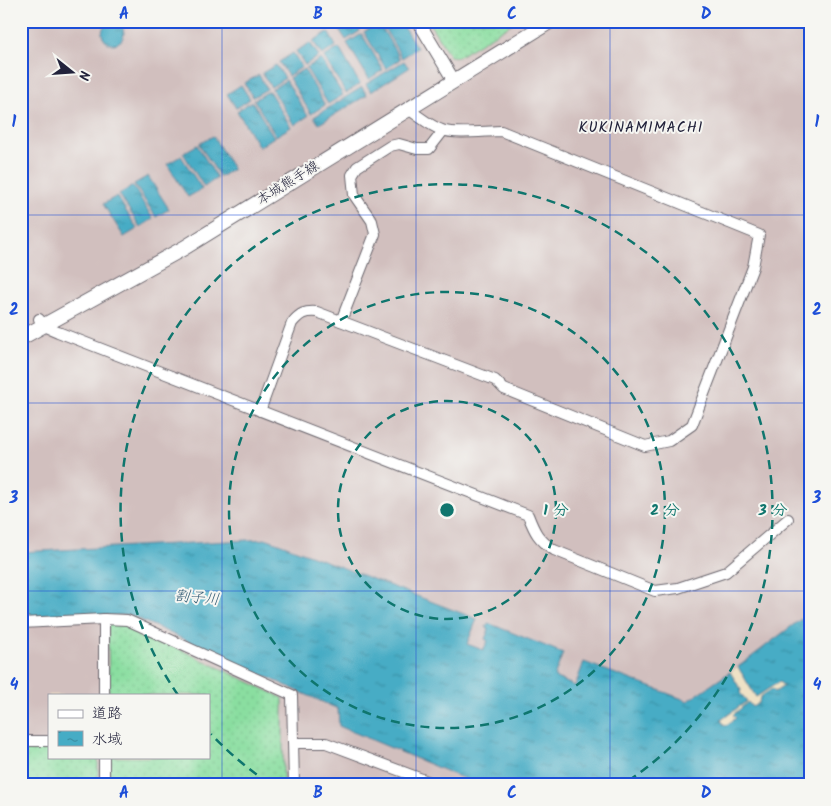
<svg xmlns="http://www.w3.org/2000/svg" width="831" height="806" font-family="Kalam,'Klee One',sans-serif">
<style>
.industrial{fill:#d1bfbe;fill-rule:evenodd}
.grass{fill:url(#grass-dots);stroke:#56806e}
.water{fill:url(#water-ripples);stroke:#346780}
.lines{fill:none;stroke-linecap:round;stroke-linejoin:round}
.minor-casing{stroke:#6a656c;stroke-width:12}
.tertiary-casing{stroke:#6a656c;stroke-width:14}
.secondary-casing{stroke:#6a656c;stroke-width:16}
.minor{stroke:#fff;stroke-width:10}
.tertiary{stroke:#fff;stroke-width:12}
.secondary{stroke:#fff;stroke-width:14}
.grid{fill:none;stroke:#1d4ed8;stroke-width:1;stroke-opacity:0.55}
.ring{fill:none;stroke:#0f766e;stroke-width:2.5;stroke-dasharray:9 6}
.labels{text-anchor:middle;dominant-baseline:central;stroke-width:4;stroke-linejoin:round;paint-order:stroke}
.street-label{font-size:14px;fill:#22223b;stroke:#f6f6f2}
.neighbourhood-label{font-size:15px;letter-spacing:1px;fill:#22223b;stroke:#f6f6f2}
.water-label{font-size:15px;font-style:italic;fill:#305972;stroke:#f6f6f2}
.centre{fill:#0f766e;stroke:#f6f6f2;stroke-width:2.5}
.ring-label{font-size:15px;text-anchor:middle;font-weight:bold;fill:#0f766e;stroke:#f6f6f2;stroke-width:4;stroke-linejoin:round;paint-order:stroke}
.neatline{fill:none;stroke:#1d4ed8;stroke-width:2}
.grid-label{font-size:16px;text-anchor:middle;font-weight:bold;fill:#1d4ed8}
</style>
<defs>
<pattern id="grass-dots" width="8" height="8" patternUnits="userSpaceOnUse" patternTransform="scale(1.25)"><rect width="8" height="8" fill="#8adea0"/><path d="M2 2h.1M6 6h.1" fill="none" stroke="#77be8b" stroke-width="1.8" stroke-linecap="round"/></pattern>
<pattern id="water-ripples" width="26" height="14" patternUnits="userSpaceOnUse" patternTransform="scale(1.25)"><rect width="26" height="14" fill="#46acc5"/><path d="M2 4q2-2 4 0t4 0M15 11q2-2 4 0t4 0" fill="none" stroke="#3a8ca1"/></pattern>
</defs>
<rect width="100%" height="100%" fill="#f6f6f2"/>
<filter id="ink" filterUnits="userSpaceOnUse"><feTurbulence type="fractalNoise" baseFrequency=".02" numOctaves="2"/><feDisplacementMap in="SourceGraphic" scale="10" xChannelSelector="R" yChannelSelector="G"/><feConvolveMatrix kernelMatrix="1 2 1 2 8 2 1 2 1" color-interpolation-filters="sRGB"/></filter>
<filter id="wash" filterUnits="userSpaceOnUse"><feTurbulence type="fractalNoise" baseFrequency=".0096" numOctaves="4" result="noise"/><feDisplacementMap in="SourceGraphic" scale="20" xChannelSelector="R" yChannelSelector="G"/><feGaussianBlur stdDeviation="1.12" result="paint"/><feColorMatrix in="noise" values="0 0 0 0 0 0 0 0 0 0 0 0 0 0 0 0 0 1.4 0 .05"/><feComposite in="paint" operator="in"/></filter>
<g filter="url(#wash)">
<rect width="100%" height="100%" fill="#efe2c6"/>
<g class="industrial">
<polygon points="21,21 810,21 810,612 738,667 688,701 585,662 575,686 554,677 563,654 489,629 488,640 484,651 467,644 476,618 268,539 21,552"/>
<path d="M130,615L338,709L339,726L479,785H21V618ZM49,695H209V757H49Z"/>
</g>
<g class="grass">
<polygon points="428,21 516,21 458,57 450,56"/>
<polygon points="108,624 128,625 283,698 283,785 110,785 109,757 209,757 209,695 109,695"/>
<polygon points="21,747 49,747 49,757 98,757 98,785 21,785"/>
</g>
<g class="water">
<polygon points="345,21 354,21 360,31 346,40 337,26"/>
<polygon points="380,21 400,21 417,48 402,58"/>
<circle cx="113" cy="33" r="11"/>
<polygon points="379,23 400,59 386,69 364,32"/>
<polygon points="328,32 336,46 322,55 313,41"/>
<polygon points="362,34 383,70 369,79 347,43"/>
<polygon points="310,43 319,56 305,65 296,51"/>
<polygon points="339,48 360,84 346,93 324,57"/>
<polygon points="293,53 302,67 288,76 279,62"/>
<polygon points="321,59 343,95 328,104 306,68"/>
<polygon points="404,61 409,68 371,92 366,84"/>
<polygon points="276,65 285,78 271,87 262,73"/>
<polygon points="304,69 325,105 311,114 289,78"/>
<polygon points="259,75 267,89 253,97 244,83"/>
<polygon points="286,80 308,116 294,125 272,89"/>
<polygon points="241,85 250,99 236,108 227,94"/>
<polygon points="362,87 367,95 319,124 314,117"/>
<polygon points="269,91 291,127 276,136 254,100"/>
<polygon points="252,101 274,137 259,147 237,111"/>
<polygon points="213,136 233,169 220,177 199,144"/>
<polygon points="197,145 217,178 204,187 183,153"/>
<polygon points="181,156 202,189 188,197 167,164"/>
<polygon points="148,176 169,209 156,217 134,184"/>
<polygon points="133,186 153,219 140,227 119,194"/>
<polygon points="117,196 137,229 124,237 103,204"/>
<polygon points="268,539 477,619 467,644 483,650 488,641 485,639 489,629 486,627 488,623 563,653 554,677 575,686 584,662 688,701 730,672 741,690 740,693 747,701 721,720 725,726 736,718 733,715 748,702 752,707 759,703 760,697 772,689 775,692 784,686 779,682 756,697 738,667 801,619 810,630 810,785 479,785 339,726 338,709 130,615 21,618 21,552"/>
</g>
</g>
<g filter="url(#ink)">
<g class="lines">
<defs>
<g id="minor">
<path d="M39,319L44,326L58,332L528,515C535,533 538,539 554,550L655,591L678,588L726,572L788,519"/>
<polyline points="341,321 375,234 372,221 354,195 352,175 357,167 390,146 399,144 417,149 429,149 443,131"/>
<path d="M260,411L292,323C300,313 305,311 317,312L495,380L504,389L645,446L669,441L692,425L753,267L759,235L501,131C487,131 454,135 442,130C430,126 419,116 408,109"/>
<polyline points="104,619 104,695"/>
<polyline points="21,623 104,619 127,620 292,695 294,785"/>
<polyline points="21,741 49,741"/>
<polyline points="294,743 326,743 438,785"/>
<polyline points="104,757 104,785"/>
</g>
<polyline id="tertiary" points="418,21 454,81"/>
<polyline id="secondary" points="21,338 184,248 551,21"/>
</defs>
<use href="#minor" class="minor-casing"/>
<use href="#tertiary" class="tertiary-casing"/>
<use href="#secondary" class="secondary-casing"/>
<use href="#minor" class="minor"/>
<use href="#tertiary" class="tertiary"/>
<use href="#secondary" class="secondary"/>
</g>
</g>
<path class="grid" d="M222,21V785M416,21V785M610,21V785M21,215H810M21,403H810M21,591H810"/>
<g class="ring">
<circle cx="447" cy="510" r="109"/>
<circle cx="447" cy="510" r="218"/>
<path d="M269 783A326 326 0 0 1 211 734M178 695A326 326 0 1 1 625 783"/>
</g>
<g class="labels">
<g class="street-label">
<text transform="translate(288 183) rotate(-32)">本城熊手線</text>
</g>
<g class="neighbourhood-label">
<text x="641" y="128">KUKINAMIMACHI</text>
</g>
<g class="water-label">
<text transform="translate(197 598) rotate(6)">割子川</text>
</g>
</g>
<circle cx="447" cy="510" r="8" class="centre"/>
<g class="ring-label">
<text x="556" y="515">1 分</text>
<text x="665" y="515">2 分</text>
<text x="773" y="515">3 分</text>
</g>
<rect width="831" height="806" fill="none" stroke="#f6f6f2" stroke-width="55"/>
<rect x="48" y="694" width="162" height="65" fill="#f6f6f2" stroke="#a1a1a9"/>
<rect x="58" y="710" width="25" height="8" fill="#ffffff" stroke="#a1a1a9"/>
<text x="92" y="718" font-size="15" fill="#22223b">道路</text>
<rect x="58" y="731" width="25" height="15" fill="url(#water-ripples)" stroke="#a1a1a9"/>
<text x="92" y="744" font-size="15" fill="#22223b">水域</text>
<g transform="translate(72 72) rotate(107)" stroke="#f6f6f2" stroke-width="4" paint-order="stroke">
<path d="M0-4L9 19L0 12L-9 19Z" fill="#22223b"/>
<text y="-8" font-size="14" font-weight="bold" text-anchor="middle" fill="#22223b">N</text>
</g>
<rect x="28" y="28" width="776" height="750" class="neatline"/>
<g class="grid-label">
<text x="124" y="19">A</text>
<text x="318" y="19">B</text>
<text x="512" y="19">C</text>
<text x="706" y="19">D</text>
<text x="14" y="127">1</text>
<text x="817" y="127">1</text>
<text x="14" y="315">2</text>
<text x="817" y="315">2</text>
<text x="14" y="503">3</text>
<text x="817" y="503">3</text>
<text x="14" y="690">4</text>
<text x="817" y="690">4</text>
<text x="124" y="798">A</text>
<text x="318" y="798">B</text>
<text x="512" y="798">C</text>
<text x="706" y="798">D</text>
</g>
</svg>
